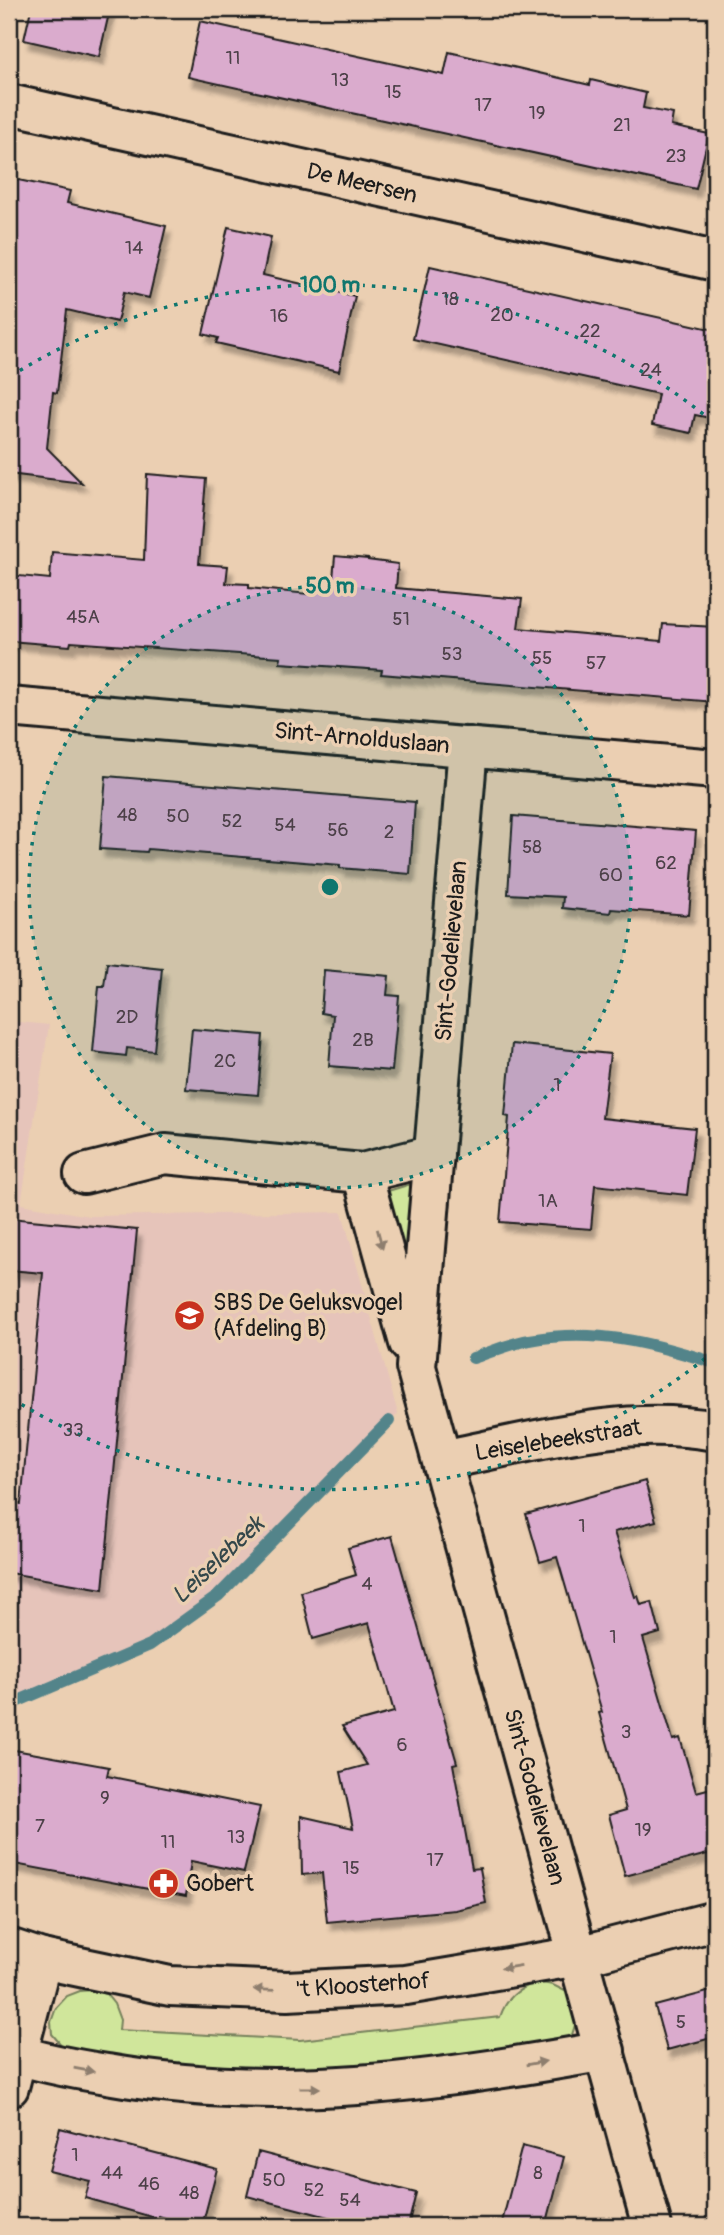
<svg xmlns="http://www.w3.org/2000/svg" width="724" height="2235" font-family="Pangolin,sans-serif">
<style>
.built{fill:#e6c4ba}
.green{fill:#d0e69b;stroke:#76815c;stroke-width:2}
.lines{fill:none;stroke-linecap:round;stroke-linejoin:round}
.stream{stroke:#53848a;stroke-width:12}
.building{fill:#daabcd;stroke:#1c1c1c;stroke-width:2;filter:url(#shadow)}
.minor-casing{stroke:#1c1c1c;stroke-width:44}
.minor{stroke:#ebcfb2;stroke-width:38}
.oneway{fill:#8e7e6e}
.ring{fill:none;stroke:#0f766e;stroke-width:3.5;stroke-dasharray:3.5 7}
.labels{text-anchor:middle;dominant-baseline:central;stroke-width:7;stroke-linejoin:round;paint-order:stroke}
.number-label{font-size:19px;fill:#4c4048}
.street-label{font-size:23px;fill:#1c1c1c;stroke:#ebcfb2}
.poi-label{font-size:23px;fill:#1c1c1c;stroke:#ebcfb2;text-anchor:start}
.water-label{font-size:24px;font-style:italic;fill:#33474a;stroke:#ebcfb2}
.centre{fill:#0f766e;stroke:#ebcfb2;stroke-width:3.5}
.ring-label{font-size:21px;text-anchor:middle;font-weight:bold;fill:#0f766e;stroke:#ebcfb2;stroke-width:7;stroke-linejoin:round;paint-order:stroke}
</style>
<defs>
<filter id="shadow"><feDropShadow dx="4.5" dy="8" stdDeviation="2" flood-color="#0004"/></filter>
</defs>
<rect width="100%" height="100%" fill="#ebcfb2"/>
<filter id="ink" filterUnits="userSpaceOnUse"><feTurbulence type="fractalNoise" baseFrequency=".0143" numOctaves="2"/><feDisplacementMap in="SourceGraphic" scale="14" xChannelSelector="R" yChannelSelector="G"/><feConvolveMatrix kernelMatrix="1 2 1 2 8 2 1 2 1" color-interpolation-filters="sRGB"/></filter>
<g filter="url(#ink)">
<polygon class="built" points="9,1021 49,1025 21,1204 89,1216 342,1212 398,1414 218,1596 150,1645 9,1705"/>
<g class="green">
<polygon points="411,1184 411,1185 405,1253 388,1191"/>
<path d="M536,1982L553,1985L573,1995L576,2022L570,2041L310,2076L128,2066L68,2053L52,2034L51,2022L56,2008L67,1996L80,1991L91,1990L106,1994L114,2004L120,2020L119,2030L300,2040L500,2017C507,1997 517,1990 536,1982Z"/>
</g>
<g class="lines">
<g class="stream">
<path d="M473,1358C491,1352 511,1343 530,1340C596,1328 652,1343 715,1363"/>
<polyline points="9,1705 150,1645 218,1596 389,1421"/>
</g>
</g>
<g class="building">
<polygon points="31,9 110,9 99,57 24,40"/>
<polygon points="200,21 444,75 449,52 590,85 591,80 646,93 643,108 673,114 671,126 709,134 696,189 188,77"/>
<polygon points="9,178 70,191 67,203 166,226 149,298 124,292 117,322 67,310 57,393 53,392 47,448 82,483 9,474"/>
<polygon points="228,227 271,237 263,275 355,296 339,371 216,343 218,338 203,334"/>
<polygon points="430,266 715,330 715,419 695,415 691,433 652,425 658,394 413,339"/>
<polygon points="147,474 206,479 199,564 228,566 226,583 249,584 249,588 308,594 308,589 332,591 335,556 368,559 368,560 398,564 396,588 522,599 518,628 661,641 663,624 715,627 715,702 381,674 382,670 280,663 281,657 71,642 70,646 9,641 9,575 50,579 52,552 144,560"/>
<polygon points="106,776 415,802 410,874 340,868 340,865 148,849 147,852 100,849"/>
<polygon points="513,816 696,831 689,915 611,909 610,913 562,908 563,897 508,894"/>
<polygon points="107,962 162,968 154,1051 127,1048 126,1056 93,1052 99,986 104,986"/>
<polygon points="324,970 389,976 387,995 399,996 392,1071 329,1066 333,1015 321,1013"/>
<polygon points="192,1029 263,1035 258,1095 186,1089"/>
<polygon points="512,1044 610,1054 602,1118 695,1128 687,1195 595,1185 591,1229 500,1222 509,1117 505,1116"/>
<polygon points="9,1218 137,1230 103,1589 9,1573 9,1503 21,1504 43,1273 9,1270"/>
<polygon points="645,1481 656,1521 614,1532 635,1597 638,1596 641,1605 652,1602 660,1633 643,1638 673,1740 680,1738 696,1792 715,1787 715,1852 625,1876 609,1815 626,1810 599,1713 602,1712 557,1557 540,1562 526,1514"/>
<polygon points="392,1536 457,1763 453,1764 472,1869 480,1868 486,1903 455,1910 327,1922 322,1873 302,1875 301,1816 353,1828 341,1772 367,1765 342,1726 394,1712 369,1623 313,1639 301,1592 356,1575 348,1548"/>
<polygon points="9,1749 109,1767 107,1776 260,1807 244,1872 191,1861 186,1896 9,1863"/>
<polygon points="715,1990 715,2037 667,2050 655,2006"/>
<polygon points="60,2128 217,2169 202,2226 193,2226 159,2216 159,2219 85,2198 90,2181 49,2171"/>
<polygon points="522,2146 564,2157 546,2226 501,2226"/>
<polygon points="258,2152 416,2193 408,2226 363,2226 247,2196"/>
</g>
<g class="lines">
<defs>
<g id="minor">
<polyline points="9,104 715,261"/>
<polyline points="9,707 715,769"/>
<polyline points="468,747 416,1367 652,2226"/>
<polyline points="362,1173 409,1343"/>
<polyline points="84,1174 165,1154 362,1173 434,1155"/>
<path d="M442,1460C532,1442 623,1414 715,1431"/>
<polyline points="9,1948 42,1959 170,1986 287,1991 406,1985 579,1956 715,1921"/>
<path d="M9,2052C41,2063 74,2069 107,2074C277,2104 438,2081 605,2051"/>
<polyline points="9,2087 42,1959"/>
</g>
</defs>
<use href="#minor" class="minor-casing"/>
<use href="#minor" class="minor"/>
</g>
<defs><path id="oneway-solid" d="M-6-.8H1V-3.2L6.5 0L1 3.2V.8H-6Z" transform="scale(1.75)"/></defs>
<g class="oneway">
<use href="#oneway-solid" transform="translate(380 1239) rotate(75)"/>
<use href="#oneway-solid" transform="translate(511 1967) rotate(171)"/>
<use href="#oneway-solid" transform="translate(264 1990) rotate(-178)"/>
<use href="#oneway-solid" transform="translate(536 2063) rotate(-10)"/>
<use href="#oneway-solid" transform="translate(84 2070) rotate(10)"/>
<use href="#oneway-solid" transform="translate(310 2088)"/>
</g>
</g>
<circle cx="330" cy="887" r="301" fill="#0f766e" fill-opacity=".12"/>
<g class="ring">
<circle cx="330" cy="887" r="301"/>
<path d="M713 1352A602 602 0 0 1 11 1398M11 376A602 602 0 0 1 713 422"/>
</g>
<defs>
<symbol id="school-disc" viewBox="-11 -11 22 22"><circle r="9.5" fill="#c8321e" stroke="#ebcfb2"/><path d="M0-5L7-2L0 1L-7-2ZM-4 1L0 2.5L4 1V4Q0 6-4 4Z" fill="#fff"/></symbol>
<symbol id="pharmacy-disc" viewBox="-11 -11 22 22"><circle r="9.5" fill="#c8321e" stroke="#ebcfb2"/><path d="M-2-6h4v4h4v4h-4v4h-4v-4h-4v-4h4Z" fill="#fff"/></symbol>
</defs>
<g fill-rule="evenodd">
<use href="#school-disc" x="172" y="1298" width="35" height="35"/>
<use href="#pharmacy-disc" x="146" y="1866" width="35" height="35"/>
</g>
<g class="labels">
<g class="number-label">
<text x="233" y="58">11</text>
<text x="340" y="80">13</text>
<text x="393" y="92">15</text>
<text x="483" y="105">17</text>
<text x="537" y="113">19</text>
<text x="622" y="125">21</text>
<text x="676" y="156">23</text>
<text x="134" y="248">14</text>
<text x="450" y="299">18</text>
<text x="502" y="315">20</text>
<text x="279" y="316">16</text>
<text x="590" y="331">22</text>
<text x="651" y="370">24</text>
<text x="83" y="617">45A</text>
<text x="401" y="619">51</text>
<text x="452" y="654">53</text>
<text x="542" y="658">55</text>
<text x="596" y="663">57</text>
<text x="127" y="815">48</text>
<text x="178" y="816">50</text>
<text x="232" y="821">52</text>
<text x="285" y="825">54</text>
<text x="338" y="830">56</text>
<text x="389" y="832">2</text>
<text x="532" y="847">58</text>
<text x="666" y="863">62</text>
<text x="611" y="875">60</text>
<text x="127" y="1017">2D</text>
<text x="363" y="1040">2B</text>
<text x="225" y="1061">2C</text>
<text x="557" y="1085">1</text>
<text x="548" y="1201">1A</text>
<text x="73" y="1430">33</text>
<text x="582" y="1526">1</text>
<text x="367" y="1584">4</text>
<text x="613" y="1637">1</text>
<text x="626" y="1732">3</text>
<text x="402" y="1745">6</text>
<text x="105" y="1798">9</text>
<text x="40" y="1826">7</text>
<text x="643" y="1830">19</text>
<text x="236" y="1837">13</text>
<text x="168" y="1842">11</text>
<text x="435" y="1860">17</text>
<text x="351" y="1868">15</text>
<text x="681" y="2022">5</text>
<text x="75" y="2155">1</text>
<text x="112" y="2173">44</text>
<text x="538" y="2173">8</text>
<text x="274" y="2180">50</text>
<text x="149" y="2184">46</text>
<text x="314" y="2190">52</text>
<text x="189" y="2193">48</text>
<text x="350" y="2200">54</text>
</g>
<g class="street-label">
<text transform="translate(362 183) rotate(13)">De Meersen</text>
<text transform="translate(362 738) rotate(5)">Sint-Arnolduslaan</text>
<text transform="translate(451 951) rotate(-85)">Sint-Godelievelaan</text>
<text transform="translate(558 1440) rotate(-9)">Leiselebeekstraat</text>
<text transform="translate(535 1797) rotate(75)">Sint-Godelievelaan</text>
<text transform="translate(363 1985) rotate(-4)">'t Kloosterhof</text>
</g>
<g class="poi-label">
<text x="213" y="1302">SBS De Geluksvogel<tspan x="213" dy="26">(Afdeling B)</tspan></text>
<text x="186" y="1883">Gobert</text>
</g>
<g class="water-label">
<text transform="translate(218 1560) rotate(-43)">Leiselebeek</text>
</g>
</g>
<circle cx="330" cy="887" r="10" class="centre"/>
<g class="ring-label">
<text x="330" y="292">100 m</text>
<text x="330" y="593">50 m</text>
</g>
<rect width="724" height="2235" fill="none" stroke="#ebcfb2" stroke-width="35"/>
<rect x="18" y="18" width="689" height="2200" fill="none" stroke="#1c1c1c" stroke-width="2.5" filter="url(#ink)"/>
</svg>
